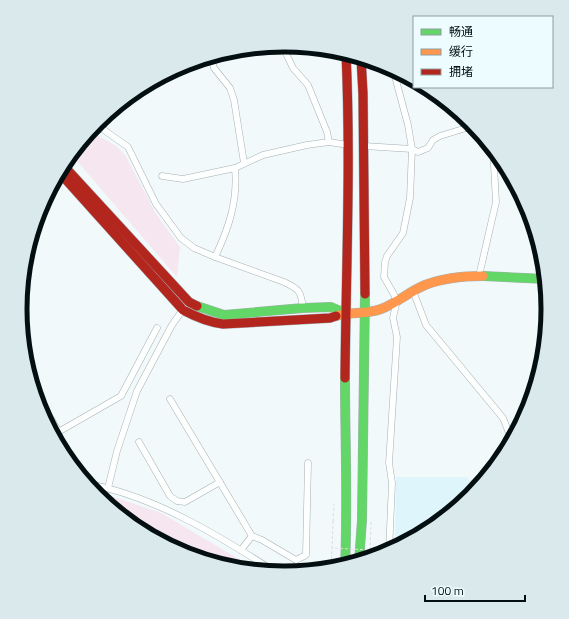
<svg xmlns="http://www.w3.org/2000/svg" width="569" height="619" font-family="'Titillium Web','Noto Sans SC',sans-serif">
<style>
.built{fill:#def6fb}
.green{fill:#f5e6ef}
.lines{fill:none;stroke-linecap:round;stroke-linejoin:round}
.street-casing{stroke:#a6b0b3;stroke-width:7}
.fast-casing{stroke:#a6b0b3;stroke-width:10}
.slow-casing{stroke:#a6b0b3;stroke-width:10}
.jam-casing{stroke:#a6b0b3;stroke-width:10}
.path{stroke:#dcdfe0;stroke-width:1;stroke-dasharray:3 2;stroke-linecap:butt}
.street{stroke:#fdfefe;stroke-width:6}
.fast{stroke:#63d668;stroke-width:9}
.slow{stroke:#ff974d;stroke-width:9}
.jam{stroke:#b3261e;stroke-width:9}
.path-bridge{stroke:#dcdfe0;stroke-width:1;stroke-dasharray:3 2;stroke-linecap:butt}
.rim{fill:none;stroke:#040f12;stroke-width:5}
</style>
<rect width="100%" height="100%" fill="#f1f9fb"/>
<polygon class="built" points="480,474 484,481 471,497 431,530 395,549 396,477 467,477 469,481"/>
<g class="green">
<polygon points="90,131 116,146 125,155 156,214 180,247 177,277 77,161 71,155"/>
<polygon points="94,493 108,495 161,513 259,571 233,569 183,554 137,529"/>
</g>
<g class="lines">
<defs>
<g id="street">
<polyline points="282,45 293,68 308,85 327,132 329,142"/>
<polyline points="211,57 214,68 230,88 234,100 244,163"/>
<polyline points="464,116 466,128"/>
<path d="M95,125L104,130L128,147L156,204L181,238L194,248L215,257L284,282C299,289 301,291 303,308"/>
<polyline points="364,146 412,149 418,152 428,148 433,140 440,136 466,128 476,127"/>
<polyline points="162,176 183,179 235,168 263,155 307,145 329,142 348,145"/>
<path d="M215,257C229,228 238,200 235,168"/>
<polyline points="479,276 496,202 493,148"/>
<polyline points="413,291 426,325 503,418 511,438 514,439"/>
<polyline points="33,388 59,432"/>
<polyline points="170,399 252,536 262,540 296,560 306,555 308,463"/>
<polyline points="53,435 121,396 157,328"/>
<polyline points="139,442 170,496 177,501 185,502 220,482"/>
<path d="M88,484C155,496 221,537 277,573"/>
<polyline points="108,488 117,451 137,391 172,325 184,308"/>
<polyline points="241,550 252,536"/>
<polyline points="389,552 392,483 389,463 397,337 393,318 397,300 384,277 385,262 387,256 403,233 410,198 412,149 408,125 393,69"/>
</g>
<g id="fast">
<polyline points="483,276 546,279"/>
<polyline points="197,306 224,315 303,308 331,307 345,313"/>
<polyline points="359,562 362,520 365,294"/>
<path d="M345,566C348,503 345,440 345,378"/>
</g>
<path id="slow" d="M336,316C350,311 366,315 381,309C397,303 410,291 425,285C443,278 465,276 483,276"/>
<g id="jam">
<polyline points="361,58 363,94 365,294"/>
<polyline points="63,165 189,302 197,306"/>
<path d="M59,172L183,310C196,317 208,322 223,324L330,318L336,316"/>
<path d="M345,378C346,270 351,161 346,53"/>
</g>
</defs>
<use href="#street" class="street-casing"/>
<use href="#fast" class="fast-casing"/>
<use href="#slow" class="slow-casing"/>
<use href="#jam" class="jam-casing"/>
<g class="path">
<polyline points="333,521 334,504"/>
<polyline points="370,559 370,550"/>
<polyline points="331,569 332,548"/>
</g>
<use href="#street" class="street"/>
<use href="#fast" class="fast"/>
<use href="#slow" class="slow"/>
<use href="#jam" class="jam"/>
<polyline class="path-bridge" points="333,521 332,548 370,550 371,522"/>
</g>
<path d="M0 0H569V619H0ZM27 309a257 257 0 1 1 514 0a257 257 0 1 1-514 0Z" fill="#dae9ec" fill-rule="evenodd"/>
<path class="rim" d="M27 309a257 257 0 1 1 514 0a257 257 0 1 1-514 0Z"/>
<rect x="413" y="16" width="140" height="72" fill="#edfcff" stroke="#909da0"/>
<rect x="421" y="29" width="20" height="6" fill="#63d668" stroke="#909da0"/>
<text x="449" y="36" font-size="12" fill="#040f12">畅通</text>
<rect x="421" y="49" width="20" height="6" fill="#ff974d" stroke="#909da0"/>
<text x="449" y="56" font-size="12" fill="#040f12">缓行</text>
<rect x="421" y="69" width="20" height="6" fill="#b3261e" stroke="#909da0"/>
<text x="449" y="76" font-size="12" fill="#040f12">拥堵</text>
<path d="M425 595v6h100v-6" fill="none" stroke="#040f12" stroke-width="2"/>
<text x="431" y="595" font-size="12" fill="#040f12" stroke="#edfcff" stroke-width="3" paint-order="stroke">100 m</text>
</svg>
